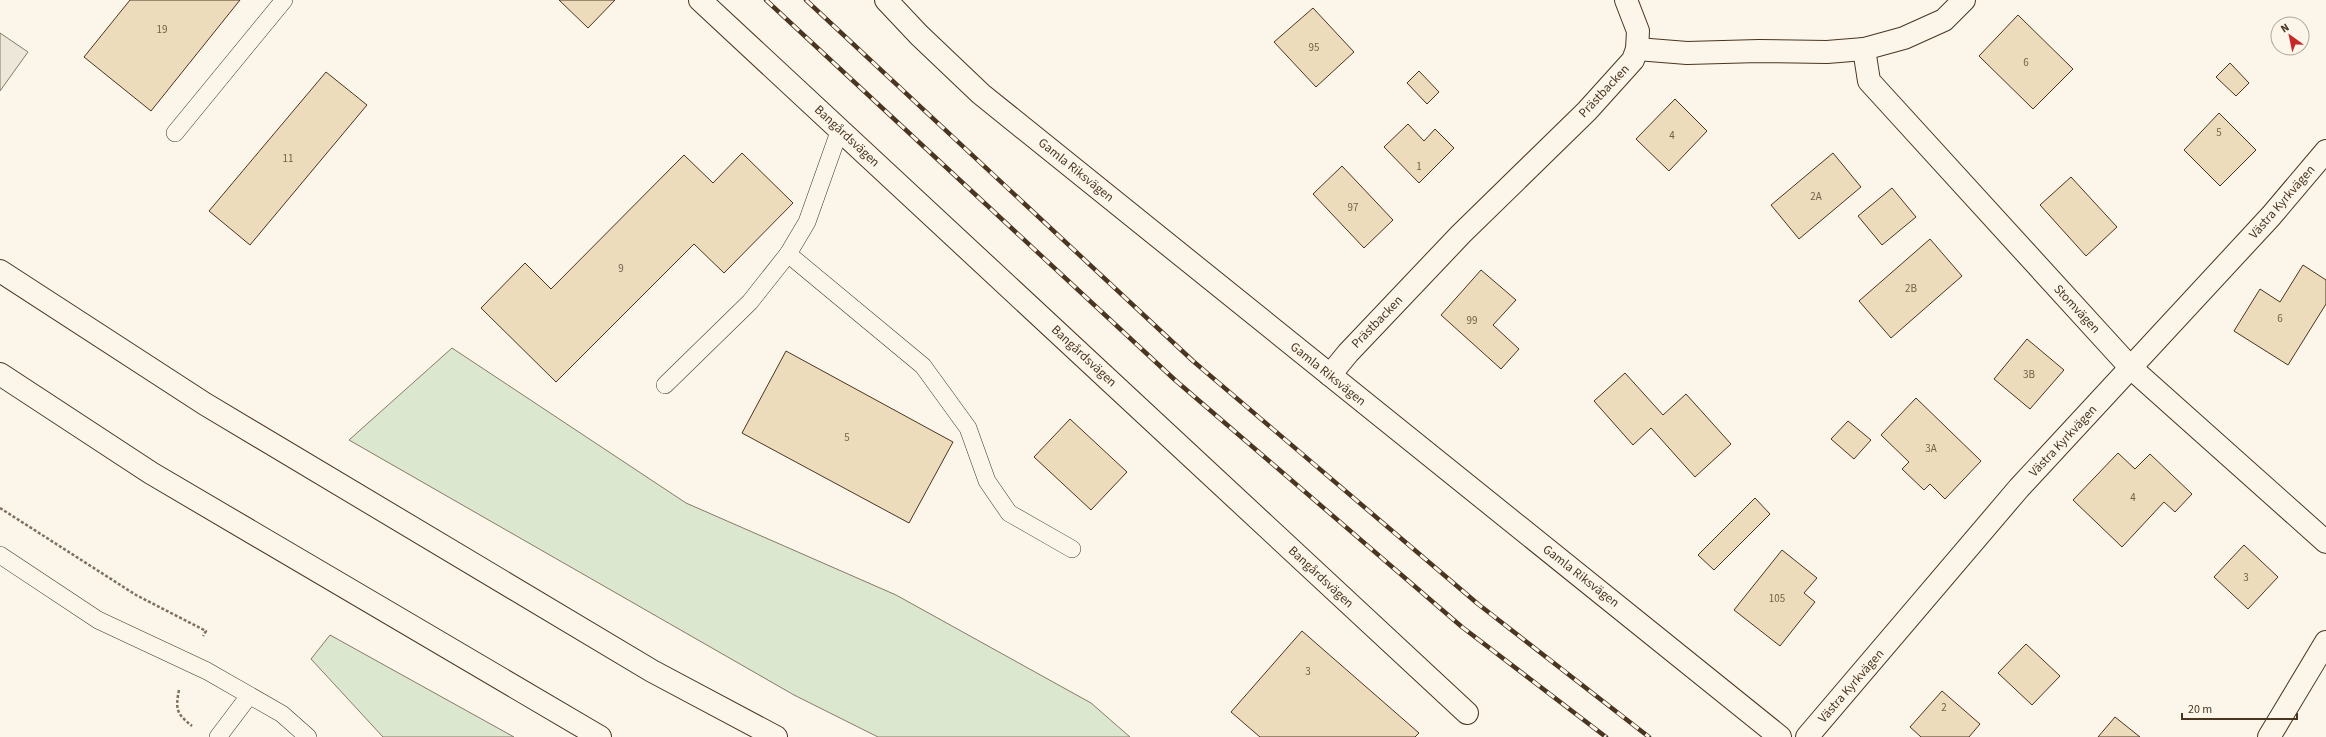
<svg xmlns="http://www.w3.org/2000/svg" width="2326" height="737" font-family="'Source Sans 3',sans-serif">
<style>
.green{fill:#dce7d0;stroke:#887966}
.parking{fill:#ede7d9;stroke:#887966}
.building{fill:#ecdcbc;stroke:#4a3520}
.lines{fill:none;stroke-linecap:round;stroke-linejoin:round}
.lane-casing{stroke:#4a3520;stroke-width:18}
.street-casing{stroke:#4a3520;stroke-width:24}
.secondary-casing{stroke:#4a3520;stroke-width:24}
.highway-casing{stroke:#4a3520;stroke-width:24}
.path{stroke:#7f6f5c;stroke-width:2.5;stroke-dasharray:3 2;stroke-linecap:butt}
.lane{stroke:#fbf6e9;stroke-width:17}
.street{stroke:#fbf6e9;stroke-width:22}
.secondary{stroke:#fbf6e9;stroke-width:22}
.highway{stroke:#fbf6e9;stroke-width:22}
.rail-casing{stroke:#4a3520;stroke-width:4.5}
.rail{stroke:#fbf6e9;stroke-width:3;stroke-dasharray:9;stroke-linecap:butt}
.labels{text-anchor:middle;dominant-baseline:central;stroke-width:3;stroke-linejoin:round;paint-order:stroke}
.number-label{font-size:11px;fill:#725f47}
.street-label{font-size:13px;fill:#4a3520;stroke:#fbf6e9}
</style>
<rect width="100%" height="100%" fill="#fbf6e9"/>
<g class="green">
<polygon points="452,348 686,503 896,595 1091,703 1130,737 878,737 794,695 349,440"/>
<polygon points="330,635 514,737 383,737 311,659"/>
</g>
<polygon class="parking" points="0,33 28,52 0,91"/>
<g class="building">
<polygon points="130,0 240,0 151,111 84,57"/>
<polygon points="559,0 615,0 588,28"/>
<polygon points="1313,8 1354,52 1316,87 1274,42"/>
<polygon points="2018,15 2073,69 2033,109 1979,56"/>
<polygon points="2230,63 2249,83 2236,96 2216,77"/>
<polygon points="1419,71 1439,92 1427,104 1407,83"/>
<polygon points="326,72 367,105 250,245 209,211"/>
<polygon points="1675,99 1707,131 1669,171 1636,139"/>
<polygon points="2219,113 2256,150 2220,186 2184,150"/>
<polygon points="1408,124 1424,141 1435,129 1454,148 1419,183 1384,147"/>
<polygon points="742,153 793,203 724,273 694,244 556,382 481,308 525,263 551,289 684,155 713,183"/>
<polygon points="1833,153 1861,187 1799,239 1771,205"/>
<polygon points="1342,166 1393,220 1364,248 1313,194"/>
<polygon points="2071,177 2117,227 2086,256 2040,205"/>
<polygon points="1892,188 1916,217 1882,245 1858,216"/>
<polygon points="1930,239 1962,276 1891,338 1859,301"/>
<polygon points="2303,265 2326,280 2326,304 2288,365 2234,331 2260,289 2280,302"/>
<polygon points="1481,270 1516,300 1493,325 1519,349 1501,369 1441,315"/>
<polygon points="2027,339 2064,370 2030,409 1994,379"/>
<polygon points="786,351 953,442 909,523 742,433"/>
<polygon points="1625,373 1663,415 1686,394 1731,444 1695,477 1651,428 1633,445 1594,401"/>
<polygon points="1916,398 1981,461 1945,499 1930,484 1924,490 1902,469 1909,462 1881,435"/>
<polygon points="1070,419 1127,472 1091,510 1034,457"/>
<polygon points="1848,421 1871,440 1854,459 1831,439"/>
<polygon points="2118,453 2135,469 2150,454 2192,494 2175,512 2164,502 2122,547 2073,500"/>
<polygon points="1755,498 1770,514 1714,570 1698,555"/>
<polygon points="2244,545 2278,577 2248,609 2214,577"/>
<polygon points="1782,550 1817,578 1804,593 1815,602 1780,646 1734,610"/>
<polygon points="1302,631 1419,733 1415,737 1260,737 1231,712"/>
<polygon points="2026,644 2060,676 2032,705 1998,673"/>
<polygon points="1942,691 1980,724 1969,737 1921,737 1910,727"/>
<polygon points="2115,717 2140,737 2098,737"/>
</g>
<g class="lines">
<defs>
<g id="lane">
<polyline points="175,133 284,0"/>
<polyline points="788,254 923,366 968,428 987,481 1009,513 1072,549"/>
<polyline points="665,385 750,302 788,254 807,222 840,129"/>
<polyline points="0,555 98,620 207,671 282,714 308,737"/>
<polyline points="218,737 249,696"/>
</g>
<g id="street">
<polyline points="700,0 1467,713"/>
<polyline points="1626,0 1638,31 1637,49"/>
<polyline points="1864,49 1869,81 2130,367 2326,542"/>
<polyline points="1330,375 1348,353 1461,234 1587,111 1633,60 1637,49 1687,53 1759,51 1827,52 1864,49 1904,38 1944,20 1964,0"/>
<polyline points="1807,737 2019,488 2271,216 2326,151"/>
<polyline points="2269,737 2326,642"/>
</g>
<polyline id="secondary" points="886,0 919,35 981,94 1780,737"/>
<g id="highway">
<polyline points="0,271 205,404 652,671 776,737"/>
<polyline points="0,374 151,473 600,737"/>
</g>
</defs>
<use href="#lane" class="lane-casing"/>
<use href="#street" class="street-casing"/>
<use href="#secondary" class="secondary-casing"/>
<use href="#highway" class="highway-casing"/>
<g class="path">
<polyline points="0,508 136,595 206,631 203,636"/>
<path d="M179,690C175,710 177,714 192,726"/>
</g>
<use href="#lane" class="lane"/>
<use href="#street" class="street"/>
<use href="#secondary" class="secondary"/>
<use href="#highway" class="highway"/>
<defs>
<g id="rail">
<polyline points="766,0 1175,380 1462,627 1606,737"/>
<polyline points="806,0 1193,361 1478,604 1649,737"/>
</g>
</defs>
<use href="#rail" class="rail-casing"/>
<use href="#rail" class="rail"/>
</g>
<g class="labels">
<g class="number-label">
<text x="162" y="29">19</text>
<text x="1314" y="47">95</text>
<text x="2026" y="62">6</text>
<text x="2219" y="132">5</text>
<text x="1672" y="135">4</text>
<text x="288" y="158">11</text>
<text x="1419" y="166">1</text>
<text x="1816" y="196">2A</text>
<text x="1353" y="207">97</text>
<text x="621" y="268">9</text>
<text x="1911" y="288">2B</text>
<text x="2280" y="318">6</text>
<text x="1472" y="320">99</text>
<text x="2029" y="374">3B</text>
<text x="847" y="437">5</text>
<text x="1931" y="448">3A</text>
<text x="2133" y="497">4</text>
<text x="2246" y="577">3</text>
<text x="1777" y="598">105</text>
<text x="1308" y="671">3</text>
<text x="1944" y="707">2</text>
</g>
<g class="street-label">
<text transform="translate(1604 91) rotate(-47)">Prästbacken</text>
<text transform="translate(847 136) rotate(43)">Bangårdsvägen</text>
<text transform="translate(1076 170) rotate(39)">Gamla Riksvägen</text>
<text transform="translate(2282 202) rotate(-49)">Västra Kyrkvägen</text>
<text transform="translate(2077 309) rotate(47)">Stomvägen</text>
<text transform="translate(1377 322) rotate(-46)">Prästbacken</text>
<text transform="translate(1084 356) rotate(43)">Bangårdsvägen</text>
<text transform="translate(1328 374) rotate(39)">Gamla Riksvägen</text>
<text transform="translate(2063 441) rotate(-47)">Västra Kyrkvägen</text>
<text transform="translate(1581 576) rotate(38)">Gamla Riksvägen</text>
<text transform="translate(1321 577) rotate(43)">Bangårdsvägen</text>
<text transform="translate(1851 686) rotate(-49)">Västra Kyrkvägen</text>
</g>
</g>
<g transform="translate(2290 36) rotate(327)"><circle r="19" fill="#fbf6e9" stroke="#b4a999"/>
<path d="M0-3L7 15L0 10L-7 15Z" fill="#c62828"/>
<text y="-6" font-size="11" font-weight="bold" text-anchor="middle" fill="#4a3520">N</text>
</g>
<path d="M2182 713v6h115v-6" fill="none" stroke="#4a3520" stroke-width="2"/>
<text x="2188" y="713" font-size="12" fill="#4a3520" stroke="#fbf6e9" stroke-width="3" paint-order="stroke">20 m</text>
</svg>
